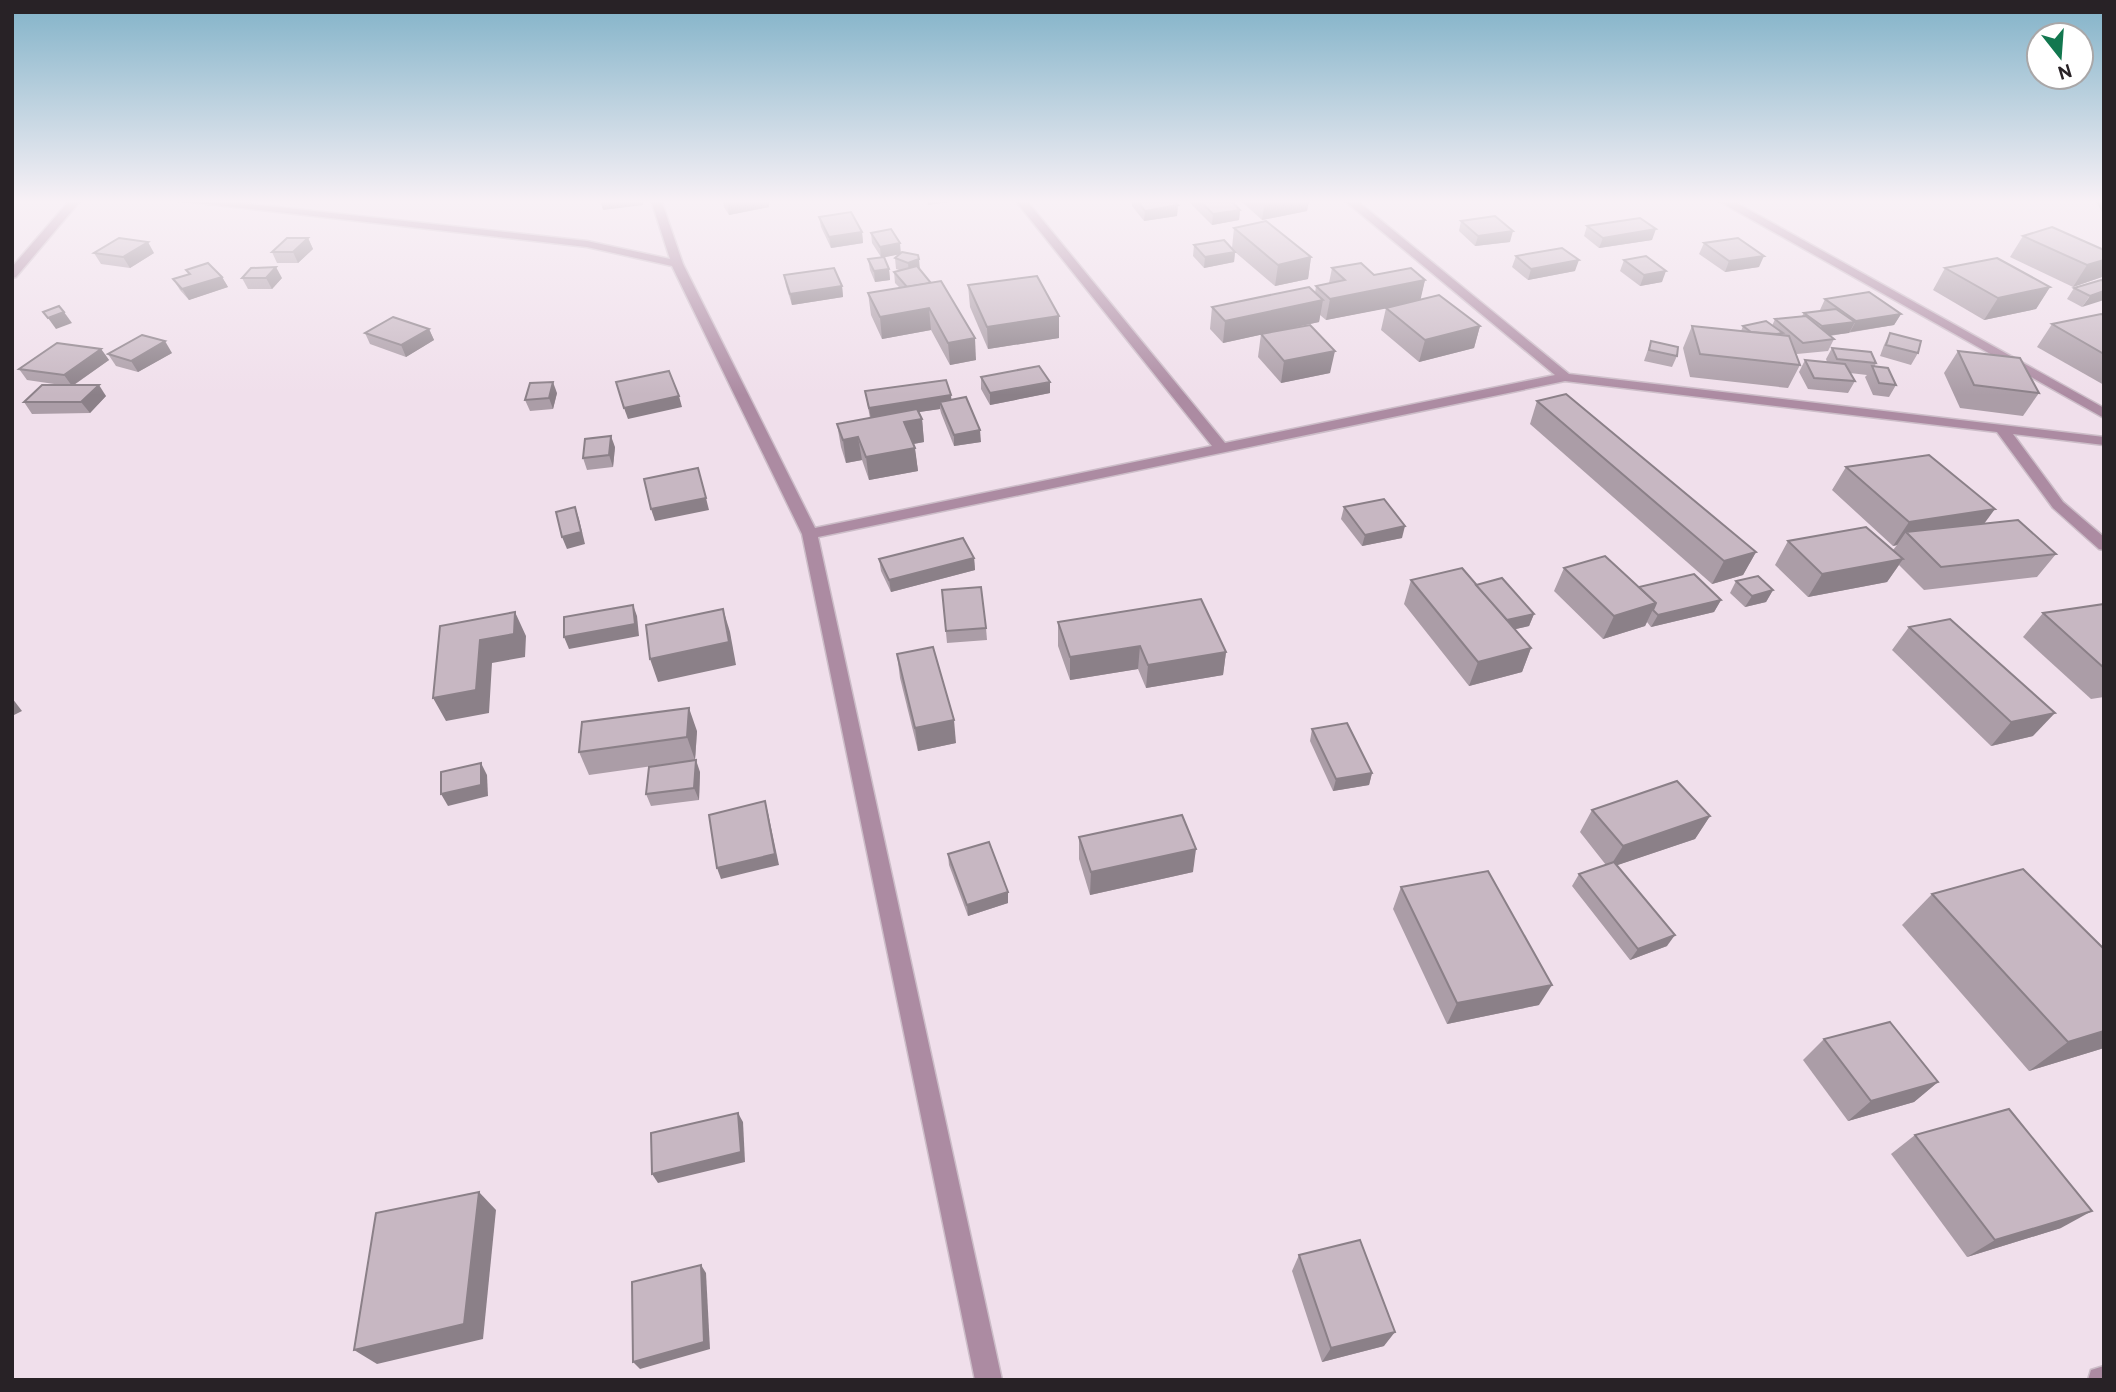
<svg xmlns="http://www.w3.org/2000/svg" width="2116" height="1392" font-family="Overpass,sans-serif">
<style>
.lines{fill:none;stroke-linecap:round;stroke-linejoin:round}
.street-casing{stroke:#ccbdc8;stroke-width:3}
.street{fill:#ac8ba2;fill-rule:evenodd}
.wall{fill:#ab9da7}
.shaded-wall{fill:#8b8088}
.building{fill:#c7b7c2;stroke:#8b8088;stroke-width:2}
</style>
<rect width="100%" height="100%" fill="#f0dfeb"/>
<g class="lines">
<defs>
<g id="street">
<polygon points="70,200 81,200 16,277 12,278 12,267"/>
<polygon points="173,200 212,200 587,241 670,259 651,200 661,200 683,264 815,528 1212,446 1015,200 1026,200 1225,443 1555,375 1344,200 1356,200 1569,374 2104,437 2104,445 2013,434 2063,502 2104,537 2104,550 2099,549 2053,508 1997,432 1565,381 818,537 1002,1380 975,1380 802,534 672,266 587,247"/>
<polygon points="1717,200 1731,200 2104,408 2104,418"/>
<polygon points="2104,1366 2104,1380 2088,1380 2091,1370"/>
</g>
</defs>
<use href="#street" class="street-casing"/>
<use href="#street" class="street"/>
</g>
<g class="wall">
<polygon points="723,200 768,200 769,207 729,215 724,207"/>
<polygon points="1132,200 1173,200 1178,205 1177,216 1144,221 1132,206"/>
<polygon points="1187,200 1230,200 1240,210 1239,220 1212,225"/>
<polygon points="1240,200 1309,200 1307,211 1262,220"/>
<polygon points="2095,200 2104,200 2104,214 2103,214"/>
<polygon points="819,217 862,232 863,243 831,248 821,227"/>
<polygon points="1461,221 1510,242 1475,246 1459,231"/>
<polygon points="1587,226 1652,240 1599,248 1584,236"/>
<polygon points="2052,227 2102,277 2073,287 2010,257 2023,236"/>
<polygon points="1234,228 1311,257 1308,279 1275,286 1235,252 1234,262 1204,268 1193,256 1194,245 1232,248"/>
<polygon points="871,233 901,253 920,270 976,360 950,365 931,330 882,339 871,315 868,293 900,288 895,283 894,272 899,270 896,269 895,258 900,254 884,257 889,269 890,280 875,282 870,270 868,259 881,257 872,243"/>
<polygon points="308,238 313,249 298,263 277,263 272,252"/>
<polygon points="1704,243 1759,267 1725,272 1699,254"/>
<polygon points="94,253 154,253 130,268 101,264"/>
<polygon points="1516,256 1575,271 1528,280 1512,267"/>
<polygon points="1624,260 1662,282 1640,286 1620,271"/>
<polygon points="1332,268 1374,275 1425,280 1420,299 1480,326 1474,348 1419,362 1381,330 1386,308 1326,320 1320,315 1319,322 1223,343 1210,329 1212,307 1315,293 1316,286 1329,283"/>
<polygon points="1945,268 2050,287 2036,309 1984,320 1933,290"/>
<polygon points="186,270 222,277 228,287 189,300 180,290 173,279 189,274"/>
<polygon points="784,275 842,286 843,297 792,305 786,286"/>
<polygon points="242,278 282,278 272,289 248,289"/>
<polygon points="2101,280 2082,307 2067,299 2074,288"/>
<polygon points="968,285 1059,316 1059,338 988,349 970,307"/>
<polygon points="1825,299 1901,314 1894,325 1830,336 1834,339 1828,351 1797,354 1795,353 1800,365 1788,388 1690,377 1683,348 1692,326 1741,331 1743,326 1772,326 1775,319 1802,316 1804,313 1821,311 1820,310"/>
<polygon points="2104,315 2104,385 2037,347 2052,324"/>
<polygon points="429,329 434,340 406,357 370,344 365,333"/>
<polygon points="1890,333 1918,353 1911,365 1880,356 1884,345"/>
<polygon points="1261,334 1330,373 1281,383 1258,357"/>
<polygon points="1651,341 1677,356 1672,367 1644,361"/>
<polygon points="1832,348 1876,363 1875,366 1896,385 1889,397 1873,395 1865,377 1867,375 1850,373 1855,381 1848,393 1808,389 1799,372 1805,360 1827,362 1826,359"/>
<polygon points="101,349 109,360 74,385 106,396 90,413 32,414 24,402 61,385 27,380 19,369"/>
<polygon points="1958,351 2039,393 2023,416 1960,408 1944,373"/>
<polygon points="172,353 138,372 116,366 108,354"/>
<polygon points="981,377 1050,393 990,405 981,389"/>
<polygon points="865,391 951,395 951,400 981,442 954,446 941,413 940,409 919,412 922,419 924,442 914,444 918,471 869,480 862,460 846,463 841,447 837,424 870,418"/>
<polygon points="557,393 553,409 530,411 525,400"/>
<polygon points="1537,401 1756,552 1743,575 1712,584 1530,424"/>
<polygon points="615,447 613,467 587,470 583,458"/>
<polygon points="1846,467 1984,524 2056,554 2037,577 1924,590 1899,565 1887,582 1808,597 1775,565 1788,541 1893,550 1897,545 1893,546 1832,490"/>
<polygon points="1344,507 1402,538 1362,546 1341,519"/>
<polygon points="974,558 975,570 891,592 881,571 879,559"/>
<polygon points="1564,568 1639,587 1721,600 1714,612 1651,627 1647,622 1645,626 1603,639 1554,591"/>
<polygon points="1411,580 1476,585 1534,614 1529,626 1515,629 1531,648 1522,672 1469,686 1404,604"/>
<polygon points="1736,581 1773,590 1766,602 1745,607 1730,593"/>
<polygon points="942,590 986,628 987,640 947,643"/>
<polygon points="2104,604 2104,697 2091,699 2023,637 2043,613"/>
<polygon points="1058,622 1226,652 1223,675 1146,688 1138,669 1070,680 1058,646"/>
<polygon points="1909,627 2033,736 1991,746 1892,650"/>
<polygon points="897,654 956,743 918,751 900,678"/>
<polygon points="1312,729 1372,773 1369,785 1333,791 1310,741"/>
<polygon points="697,731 695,760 589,775 579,752"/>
<polygon points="700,772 699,800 651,806 646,794"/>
<polygon points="1592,810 1710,816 1695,839 1617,865 1667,946 1630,960 1572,886 1579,874 1606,865 1580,832"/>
<polygon points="1079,837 1193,872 1090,895 1079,859"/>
<polygon points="948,854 1008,903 968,916 949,865"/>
<polygon points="1401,887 1539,1005 1447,1024 1393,909"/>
<polygon points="1932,894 2104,949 2104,1048 2029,1071 1902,925"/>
<polygon points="1824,1039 1938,1082 1914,1102 1848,1121 1803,1060"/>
<polygon points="1915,1135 2061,1228 1967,1257 1891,1154"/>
<polygon points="1299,1255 1384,1346 1322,1362 1292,1271"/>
</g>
<g class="shaded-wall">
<polygon points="600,200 643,200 643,205 603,210"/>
<polygon points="745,200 768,200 769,207 729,215 727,204"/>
<polygon points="927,200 962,200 928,205"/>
<polygon points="1265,200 1309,200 1307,211 1262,220"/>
<polygon points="1178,205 1177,216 1144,221 1145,211"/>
<polygon points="1240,210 1239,220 1212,225 1213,214"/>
<polygon points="1656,229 1652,240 1599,248 1603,238"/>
<polygon points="1513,231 1510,242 1475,246 1478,236"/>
<polygon points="862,232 863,243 831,248 829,237"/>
<polygon points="308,238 313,249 298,263 293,252"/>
<polygon points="148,242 154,253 130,268 123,257"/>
<polygon points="900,243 901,254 881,258 880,247"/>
<polygon points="1235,252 1234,262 1204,268 1205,257"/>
<polygon points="1764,256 1759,267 1725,272 1729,261"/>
<polygon points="1311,257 1308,279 1275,286 1278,265"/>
<polygon points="919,259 920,270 909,274 908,263"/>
<polygon points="1579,260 1575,271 1528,280 1531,269"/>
<polygon points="2104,260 2104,275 2102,277 2073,287 2087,265"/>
<polygon points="276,267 282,278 272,289 266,278"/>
<polygon points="889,269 890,280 875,282 874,271"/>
<polygon points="1666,271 1662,282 1640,286 1644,275"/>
<polygon points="222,277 228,287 189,300 182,289"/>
<polygon points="1425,280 1420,302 1326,320 1330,299"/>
<polygon points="842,286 843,297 792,305 790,294"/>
<polygon points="2050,287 2036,309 1984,320 1998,298"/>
<polygon points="2104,291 2104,300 2082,307 2090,296"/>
<polygon points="1323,300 1319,322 1223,343 1225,321"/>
<polygon points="929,308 931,330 882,339 880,317"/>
<polygon points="64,312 72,323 56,329 48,318"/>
<polygon points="1901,314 1894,325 1850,332 1856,321"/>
<polygon points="1059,316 1059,338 988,349 987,327"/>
<polygon points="1855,322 1849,333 1816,337 1822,326"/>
<polygon points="1480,326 1474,348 1419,362 1425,340"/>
<polygon points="429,329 434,340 406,357 401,345"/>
<polygon points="975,338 976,360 950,365 948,343"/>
<polygon points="165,341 172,353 138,372 131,361"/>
<polygon points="101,349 109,360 72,386 64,375"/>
<polygon points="1335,351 1330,373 1281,383 1284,361"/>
<polygon points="553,382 557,393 553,409 549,398"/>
<polygon points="1050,382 1050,393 990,405 990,393"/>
<polygon points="99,385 106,396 90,413 81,402"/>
<polygon points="951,395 952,407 940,402 940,409 871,419 869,408"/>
<polygon points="679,396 682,407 628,419 624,408"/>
<polygon points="922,419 924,442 907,445 904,422"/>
<polygon points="980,430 981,442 954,446 954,435"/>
<polygon points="611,436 615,447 613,467 609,455"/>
<polygon points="858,437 862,460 846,463 843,440"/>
<polygon points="915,448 918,471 869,480 866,457"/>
<polygon points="706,498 709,510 655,521 651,509"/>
<polygon points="575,507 579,519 585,544 567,549 562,537"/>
<polygon points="1995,509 1978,532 1906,532 1897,545 1893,546 1909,522"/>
<polygon points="1405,526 1402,538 1362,546 1365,535"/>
<polygon points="1756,552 1743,575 1712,584 1724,561"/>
<polygon points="974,558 975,570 891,592 889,580"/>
<polygon points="1903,559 1887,582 1808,597 1822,574"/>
<polygon points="1773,590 1766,602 1745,607 1752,596"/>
<polygon points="1721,600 1714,612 1651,627 1658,615"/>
<polygon points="1656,603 1645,626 1603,639 1614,616"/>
<polygon points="633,605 637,616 639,636 569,649 564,637"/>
<polygon points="723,609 730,632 736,665 658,682 650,659"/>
<polygon points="515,612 526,636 525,657 492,663 489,713 446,721 433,698 480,640"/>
<polygon points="1534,614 1529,626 1503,632 1507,620"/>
<polygon points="1140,646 1138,669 1070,680 1070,657"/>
<polygon points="1531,648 1522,672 1469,686 1478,662"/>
<polygon points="1226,652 1223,675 1146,688 1148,665"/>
<polygon points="12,698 22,711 12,716"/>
<polygon points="689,708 697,731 695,760 687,737"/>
<polygon points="2055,713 2033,736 1991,746 2011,722"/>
<polygon points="954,720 956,743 918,751 915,728"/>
<polygon points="696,760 700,772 699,800 694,788"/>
<polygon points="481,763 487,775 488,796 448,806 441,794"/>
<polygon points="1372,773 1369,785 1333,791 1336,779"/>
<polygon points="765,801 768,813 779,865 721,879 717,868"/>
<polygon points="1710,816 1695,839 1609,868 1623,846"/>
<polygon points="1196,849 1193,872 1090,895 1091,872"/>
<polygon points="1008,892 1008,903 968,916 967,905"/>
<polygon points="1675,935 1667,946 1630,960 1638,949"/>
<polygon points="1552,985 1539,1005 1447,1024 1457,1003"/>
<polygon points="2104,1031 2104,1048 2029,1071 2068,1042"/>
<polygon points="1938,1082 1914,1102 1848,1121 1871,1101"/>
<polygon points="738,1113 743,1122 745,1162 658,1183 652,1174"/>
<polygon points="479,1192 496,1210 483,1339 377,1364 354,1350"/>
<polygon points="2092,1211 2061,1228 1967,1257 1995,1240"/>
<polygon points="701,1265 706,1273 710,1349 640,1369 633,1362"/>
<polygon points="1395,1332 1384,1346 1322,1362 1331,1348"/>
</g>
<g class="building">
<polygon points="725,200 745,200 727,204"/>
<polygon points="1136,200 1173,200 1178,205 1145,211"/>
<polygon points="1199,200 1230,200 1240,210 1213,214"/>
<polygon points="851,212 862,232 829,237 819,217"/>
<polygon points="1495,216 1513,231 1478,236 1461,221"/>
<polygon points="1640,218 1656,229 1603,238 1587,226"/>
<polygon points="1266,221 1311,257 1278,265 1234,228"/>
<polygon points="2052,227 2104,250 2104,260 2087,265 2023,236"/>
<polygon points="891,229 900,243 880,247 871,233"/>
<polygon points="119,238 148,242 123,257 94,253"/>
<polygon points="287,238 308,238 293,252 272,252"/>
<polygon points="1738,238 1764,256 1729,261 1704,243"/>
<polygon points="1224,240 1235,252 1205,257 1194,245"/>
<polygon points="1562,248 1579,260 1531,269 1516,256"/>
<polygon points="902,252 918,255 919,259 908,263 895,258"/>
<polygon points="1646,256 1666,271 1644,275 1624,260"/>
<polygon points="884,257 889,269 874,271 868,259"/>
<polygon points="1997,258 2050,287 1998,298 1945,268"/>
<polygon points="208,263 222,277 182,289 173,279 190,274 186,270"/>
<polygon points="1361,263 1374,275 1411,268 1425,280 1330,299 1316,286 1345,280 1332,268"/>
<polygon points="917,266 931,283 907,287 894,272"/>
<polygon points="276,267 266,278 242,278 251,268"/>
<polygon points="834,268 842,286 790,294 784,275"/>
<polygon points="1037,276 1059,316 987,327 968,285"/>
<polygon points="2101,280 2104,281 2104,291 2090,296 2074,288"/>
<polygon points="941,281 975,338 948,343 929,308 880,317 868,293"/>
<polygon points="1309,287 1323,300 1225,321 1212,307"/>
<polygon points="1869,292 1901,314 1856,321 1825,299"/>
<polygon points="1439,295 1480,326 1425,340 1386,308"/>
<polygon points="59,306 64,312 48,318 43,312"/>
<polygon points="1836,309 1855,322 1822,326 1804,313"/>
<polygon points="2101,314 2104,315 2104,354 2052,324"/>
<polygon points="1806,316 1834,339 1803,343 1775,319"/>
<polygon points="393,317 429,329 401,345 365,333"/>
<polygon points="1766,321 1783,333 1777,334 1751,332 1743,326"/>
<polygon points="1310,325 1335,351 1284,361 1261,334"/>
<polygon points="1692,326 1789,336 1800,365 1700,354"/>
<polygon points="1890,333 1921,341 1918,353 1886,345"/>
<polygon points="142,335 165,341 131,361 108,354"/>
<polygon points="1651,341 1678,347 1677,356 1649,350"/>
<polygon points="57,343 101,349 64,375 19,369"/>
<polygon points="1832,348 1871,352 1876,363 1837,359"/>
<polygon points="1958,351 2020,358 2039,393 1974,385"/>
<polygon points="1805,360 1845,364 1855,381 1814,378"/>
<polygon points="1039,366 1050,382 990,393 981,377"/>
<polygon points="1872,366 1888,368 1896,385 1879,383"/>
<polygon points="669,371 679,396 624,408 616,382"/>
<polygon points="946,380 951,395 869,408 865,391"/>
<polygon points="553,382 549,398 525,400 530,383"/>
<polygon points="42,385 99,385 81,402 24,402"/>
<polygon points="1566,394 1756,552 1724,561 1537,401"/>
<polygon points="966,397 980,430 954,435 940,402"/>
<polygon points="917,409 922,419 904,422 915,448 866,457 858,437 843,440 837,424"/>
<polygon points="611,436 609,455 583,458 585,439"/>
<polygon points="1929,455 1995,509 1909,522 1846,467"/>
<polygon points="698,468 706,498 651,509 644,479"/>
<polygon points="1384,499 1405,526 1365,535 1344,507"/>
<polygon points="575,507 581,532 562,537 556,512"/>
<polygon points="2018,520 2056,554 1941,567 1906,532"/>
<polygon points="1866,527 1903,559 1822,574 1788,541"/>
<polygon points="963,538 974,558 889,580 879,559"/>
<polygon points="1605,556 1656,603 1614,616 1564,568"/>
<polygon points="1462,568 1531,648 1478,662 1411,580"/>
<polygon points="1694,574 1721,600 1658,615 1653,610 1656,603 1639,587"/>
<polygon points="1758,576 1773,590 1752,596 1736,581"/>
<polygon points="1502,578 1534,614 1507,620 1476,585"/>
<polygon points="981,587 986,628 946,631 942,590"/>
<polygon points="1201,599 1226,652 1148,665 1140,646 1070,657 1058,622"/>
<polygon points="2104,604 2104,668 2043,613"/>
<polygon points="633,605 635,624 564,637 564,617"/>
<polygon points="723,609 729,642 650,659 646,625"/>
<polygon points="515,612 514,634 480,640 476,690 433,698 440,626"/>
<polygon points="1950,619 2055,713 2011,722 1909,627"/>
<polygon points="933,647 954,720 915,728 897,654"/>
<polygon points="689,708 687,737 579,752 582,722"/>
<polygon points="1347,723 1372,773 1336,779 1312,729"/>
<polygon points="696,760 694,788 646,794 649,767"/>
<polygon points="481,763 481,785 441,794 441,772"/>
<polygon points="1677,781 1710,816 1623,846 1592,810"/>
<polygon points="765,801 775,854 717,868 709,815"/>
<polygon points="1182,815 1196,849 1091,872 1079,837"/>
<polygon points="989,842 1008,892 967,905 948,854"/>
<polygon points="1614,862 1675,935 1638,949 1579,874"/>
<polygon points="2023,869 2104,949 2104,1031 2068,1042 1932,894"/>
<polygon points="1488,871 1552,985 1457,1003 1401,887"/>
<polygon points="1890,1022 1938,1082 1871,1101 1824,1039"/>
<polygon points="2009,1109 2092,1211 1995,1240 1915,1135"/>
<polygon points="738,1113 741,1152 652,1174 651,1133"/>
<polygon points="479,1192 464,1324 354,1350 376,1213"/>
<polygon points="1360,1240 1395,1332 1331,1348 1299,1255"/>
<polygon points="701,1265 704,1342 633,1362 632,1282"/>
</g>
<linearGradient id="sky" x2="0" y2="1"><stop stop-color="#81b2c8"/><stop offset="0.51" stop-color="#f8f1f6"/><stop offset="1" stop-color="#f8f1f6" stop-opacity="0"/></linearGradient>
<rect width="2116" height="395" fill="url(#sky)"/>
<rect width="2116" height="1392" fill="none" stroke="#282226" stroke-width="28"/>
<g transform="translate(2060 56) rotate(163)"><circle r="33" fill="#ffffff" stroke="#a9a7a8" stroke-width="2"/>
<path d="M0-5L12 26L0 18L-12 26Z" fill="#12774f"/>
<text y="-10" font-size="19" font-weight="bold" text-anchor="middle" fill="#282226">N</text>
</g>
</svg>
